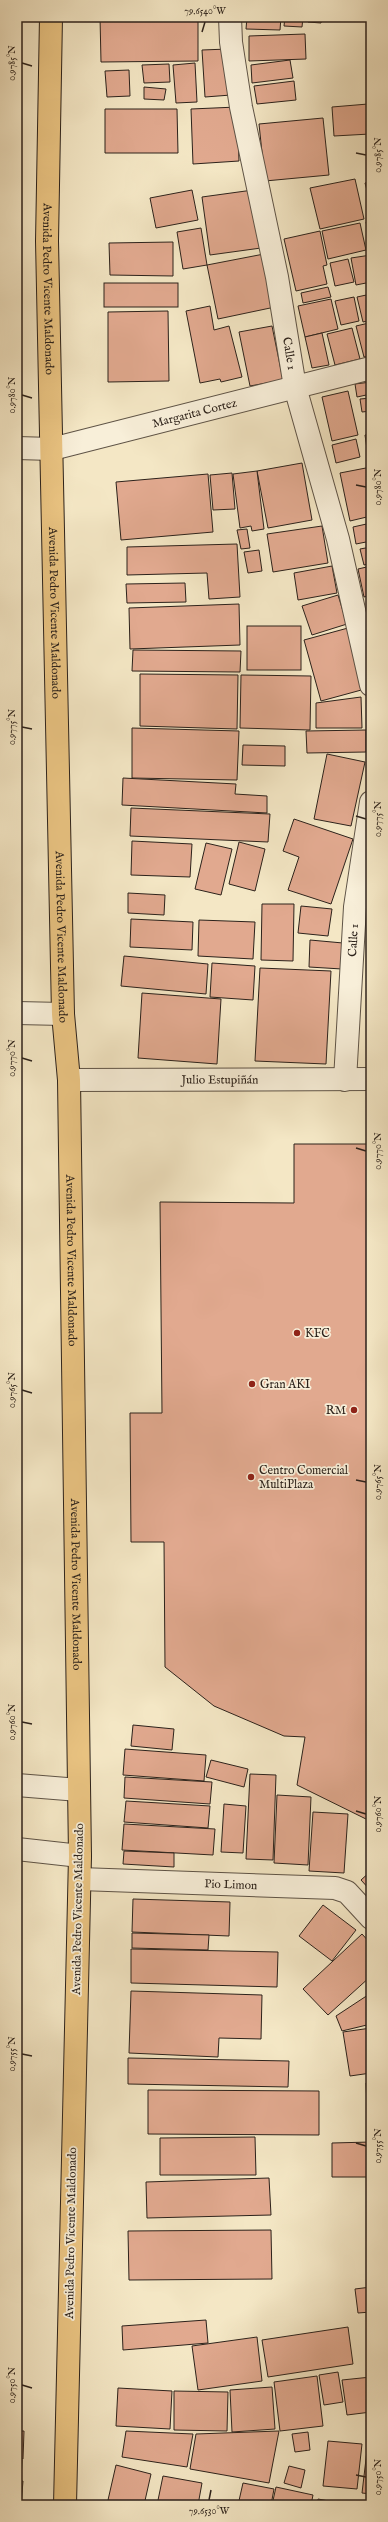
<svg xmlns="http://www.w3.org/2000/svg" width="388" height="2522" font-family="'IM FELL English',serif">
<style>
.building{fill:#e1a98f;stroke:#2c221b}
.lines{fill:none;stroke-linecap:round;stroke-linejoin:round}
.minor-casing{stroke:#5e5346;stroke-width:24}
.major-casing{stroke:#2c221b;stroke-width:24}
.minor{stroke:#f8efd9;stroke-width:22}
.major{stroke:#eac482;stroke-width:22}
.ticks{fill:none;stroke:#2c221b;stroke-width:1.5}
.poi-dot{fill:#8f2418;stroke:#f8efd9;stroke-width:1.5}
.labels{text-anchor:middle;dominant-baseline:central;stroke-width:3.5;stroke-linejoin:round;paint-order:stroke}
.street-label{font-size:12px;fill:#2c221b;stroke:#f8efd9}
.poi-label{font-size:12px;fill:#2c221b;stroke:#f8efd9;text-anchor:start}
.neatline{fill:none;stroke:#2c221b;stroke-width:1.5}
.ticks-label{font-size:10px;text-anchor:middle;fill:#2c221b}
</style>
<rect width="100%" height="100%" fill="#f4e7c5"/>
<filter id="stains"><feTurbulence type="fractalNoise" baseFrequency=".005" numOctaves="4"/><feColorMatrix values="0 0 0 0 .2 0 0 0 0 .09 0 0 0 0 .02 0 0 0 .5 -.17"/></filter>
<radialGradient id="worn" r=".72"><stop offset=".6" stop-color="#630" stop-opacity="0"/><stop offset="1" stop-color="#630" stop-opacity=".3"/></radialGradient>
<g class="building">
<polygon points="100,17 198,17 198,61 101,62"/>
<polygon points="247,17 281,17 280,30 246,29"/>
<polygon points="285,17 303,17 302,27 284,26"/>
<polygon points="308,17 322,17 321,23 308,22"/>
<polygon points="340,17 371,17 371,22"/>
<polygon points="305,34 306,59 249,61 249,36"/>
<polygon points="228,49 231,95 205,97 202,50"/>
<polygon points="290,60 293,78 252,83 251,65"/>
<polygon points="195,63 197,102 176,103 173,65"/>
<polygon points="169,64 170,82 144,83 142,65"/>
<polygon points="129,70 130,96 107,97 105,71"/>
<polygon points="294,81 296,100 257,104 254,86"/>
<polygon points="144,87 166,89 164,100 144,99"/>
<polygon points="368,104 370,134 334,136 332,107"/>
<polygon points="237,107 239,161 193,164 191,109"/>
<polygon points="105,109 177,109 178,153 105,153"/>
<polygon points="323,118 329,175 265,181 259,124"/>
<polygon points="355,179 364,219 320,229 310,188"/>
<polygon points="371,181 371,206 365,183"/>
<polygon points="192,190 198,220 156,228 150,198"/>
<polygon points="253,190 261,248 210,255 202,197"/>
<polygon points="371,221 371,246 366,222"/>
<polygon points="360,223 366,250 328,259 322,231"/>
<polygon points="201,228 207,265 183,269 177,232"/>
<polygon points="320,231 327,265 323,266 327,284 296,291 284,239"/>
<polygon points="173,242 173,276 110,275 109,243"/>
<polygon points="264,254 275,307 218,319 207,265"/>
<polygon points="371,255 371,282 356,285 351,258"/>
<polygon points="348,259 354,282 335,286 330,263"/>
<rect x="104" y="283" width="74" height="24"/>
<polygon points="328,287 331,297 303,303 301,293"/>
<polygon points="371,294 371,320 363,322 357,297"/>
<polygon points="354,297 359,321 341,325 335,301"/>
<polygon points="331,299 338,329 305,337 298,306"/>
<polygon points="210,306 214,330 229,326 242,377 221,382 220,379 200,383 186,311"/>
<polygon points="168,311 169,381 108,382 108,312"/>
<polygon points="369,323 371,356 364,357 356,326"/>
<polygon points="272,326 283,380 250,386 239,332"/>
<polygon points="352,328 360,359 335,365 327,334"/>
<polygon points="322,333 329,365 312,368 305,337"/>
<polygon points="371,382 371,394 357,397 355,384"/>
<polygon points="348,391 358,435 332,441 322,397"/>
<polygon points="371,398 371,411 362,412 360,399"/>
<polygon points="371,434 371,448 367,449 365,435"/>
<polygon points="356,439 360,457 336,463 332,445"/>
<polygon points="302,463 312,520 268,528 257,471"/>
<polygon points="371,467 371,516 350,521 340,473"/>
<polygon points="257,471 264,529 252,531 251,526 240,528 233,474"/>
<polygon points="232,473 235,509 213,510 210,475"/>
<polygon points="208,474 213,532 121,540 116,482"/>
<polygon points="371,523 371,541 356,544 353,527"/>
<polygon points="322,526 328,563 273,572 267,534"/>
<polygon points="247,529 250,548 241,549 237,530"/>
<polygon points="237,544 240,597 209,599 207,573 127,575 127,547"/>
<polygon points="371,547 371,563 364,565 360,549"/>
<polygon points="259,550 262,571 248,573 244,552"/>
<polygon points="332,566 337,593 298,600 294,573"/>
<polygon points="371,566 371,595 364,597 358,569"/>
<polygon points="185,583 186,602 127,603 126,584"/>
<polygon points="338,595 347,624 312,635 302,606"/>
<polygon points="239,604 240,645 130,649 129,608"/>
<rect x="247" y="626" width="54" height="44"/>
<polygon points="348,628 365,689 321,701 304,640"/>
<polygon points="133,650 241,651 240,672 132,671"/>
<polygon points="140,674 238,675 237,729 140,726"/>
<polygon points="241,675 311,676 310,730 240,728"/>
<polygon points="361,697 362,728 316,728 316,703"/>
<polygon points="132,728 239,731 237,780 132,778"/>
<polygon points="366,730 366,752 307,753 306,731"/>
<polygon points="243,745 285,746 285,766 242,765"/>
<polygon points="327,754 365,762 351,826 314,819"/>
<polygon points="123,778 236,784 235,794 267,796 267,813 122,805"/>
<polygon points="131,808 270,814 268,842 130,836"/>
<polygon points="294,819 353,839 331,904 288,890 299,857 283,851"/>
<polygon points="132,841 192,844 190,877 131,875"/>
<polygon points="239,842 265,849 255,891 229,884"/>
<polygon points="206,843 232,849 221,895 195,889"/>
<polygon points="128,893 165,895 164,915 128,913"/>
<polygon points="262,904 294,904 293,961 261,960"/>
<polygon points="301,906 332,909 328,936 298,933"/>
<polygon points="131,919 193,922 192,950 130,947"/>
<polygon points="199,920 255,922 253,959 198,956"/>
<polygon points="310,940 343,943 342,969 309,967"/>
<polygon points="124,956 208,964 206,994 121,986"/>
<polygon points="212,963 255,966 253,1000 210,997"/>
<polygon points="260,968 331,971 326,1064 255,1061"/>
<polygon points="142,993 221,999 217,1064 138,1058"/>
<polygon points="294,1144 371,1144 371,1816 368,1820 297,1785 305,1737 284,1736 214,1706 165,1667 164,1542 131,1542 130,1413 162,1413 160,1202 294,1203"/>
<polygon points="133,1725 174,1729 172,1750 131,1746"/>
<polygon points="125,1749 206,1755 204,1781 123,1775"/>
<polygon points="211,1760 248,1769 244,1787 206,1777"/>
<polygon points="250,1774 276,1775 273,1860 246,1859"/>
<polygon points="125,1777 212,1782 210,1804 124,1798"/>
<polygon points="277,1795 311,1797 308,1865 274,1863"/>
<polygon points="126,1801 210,1806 208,1828 124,1822"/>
<polygon points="224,1804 246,1806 243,1853 221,1852"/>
<polygon points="313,1812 348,1814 344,1873 309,1871"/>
<polygon points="124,1824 215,1829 213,1855 122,1850"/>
<polygon points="124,1851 174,1853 174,1867 123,1864"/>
<polygon points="371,1871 371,1891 361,1880"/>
<polygon points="133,1899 230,1902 229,1936 132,1932"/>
<polygon points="323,1905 356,1930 332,1961 299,1936"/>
<polygon points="132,1933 209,1935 208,1950 132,1948"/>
<polygon points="362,1934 371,1944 371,1976 328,2015 303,1989"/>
<polygon points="131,1949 278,1952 277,1987 131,1983"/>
<polygon points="131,1991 262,1995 261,2039 219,2038 218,2057 129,2053"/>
<polygon points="17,1992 21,1992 20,2027 17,2027"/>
<polygon points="371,1993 371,2024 342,2031 336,2016"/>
<polygon points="371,2028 371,2073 350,2076 343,2032"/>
<polygon points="128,2058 289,2061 288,2087 128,2084"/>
<polygon points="366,2083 371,2083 371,2126 368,2126"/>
<polygon points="148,2090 319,2091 319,2135 148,2134"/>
<polygon points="255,2137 256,2175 160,2175 160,2138"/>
<polygon points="371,2142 371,2177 332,2177 332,2143"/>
<polygon points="269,2178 271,2215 147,2218 146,2182"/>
<polygon points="368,2192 371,2192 371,2222"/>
<polygon points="271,2230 272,2279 129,2280 128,2231"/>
<polygon points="371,2287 371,2312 358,2313 355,2289"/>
<polygon points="206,2320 208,2343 123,2350 122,2326"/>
<polygon points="348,2327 353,2364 268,2377 262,2340"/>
<polygon points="257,2337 262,2381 198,2390 192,2346"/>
<polygon points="338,2372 343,2402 324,2405 319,2375"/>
<polygon points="317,2376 323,2426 280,2431 274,2382"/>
<polygon points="371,2377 371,2412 347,2415 342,2380"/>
<polygon points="272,2387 275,2429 232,2432 230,2390"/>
<polygon points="118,2388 172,2391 170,2429 116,2426"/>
<polygon points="174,2391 228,2392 227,2431 174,2430"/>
<polygon points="17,2431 24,2431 23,2459 17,2458"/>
<polygon points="126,2431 193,2434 187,2467 122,2457"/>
<polygon points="279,2431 269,2483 190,2469 196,2434"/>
<polygon points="308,2432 310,2450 295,2452 292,2434"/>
<polygon points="328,2441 362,2444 357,2489 323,2486"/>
<polygon points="368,2442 371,2443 371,2494 362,2493"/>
<polygon points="17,2460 22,2460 21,2479 17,2479"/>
<polygon points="116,2465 151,2474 144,2505 130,2505 108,2500"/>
<polygon points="289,2466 305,2470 301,2488 284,2483"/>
<polygon points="163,2476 202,2483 198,2505 157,2505"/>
<polygon points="17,2481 23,2481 21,2505 17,2505"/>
<polygon points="243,2483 274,2489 271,2505 238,2505"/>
<polygon points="276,2487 313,2495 311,2505 272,2505"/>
<polygon points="318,2499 351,2505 317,2505"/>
</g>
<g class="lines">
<defs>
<g id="minor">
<path id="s1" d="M230,17L231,42L241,107L277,277L295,387L338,539L371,685"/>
<path id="s2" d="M17,448L52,449L371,368"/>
<polyline points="17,1013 63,1014"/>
<path id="s3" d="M69,1080L371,1079"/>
<path id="s4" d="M345,1080L355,907L371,802"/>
<polyline points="17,1785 79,1790"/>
<polyline points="17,1849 80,1856"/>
<path id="s5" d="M80,1879L335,1888L347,1892L371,1918"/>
</g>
<g id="major">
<path id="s6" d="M51,17L47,241L63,1014L69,1080L80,1856L65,2505"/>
</g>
</defs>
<use href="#minor" class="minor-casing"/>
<use href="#major" class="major-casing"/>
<use href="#minor" class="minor"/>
<use href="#major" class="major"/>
</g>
<path class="ticks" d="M202,32L205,22M22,63L32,66M356,153L366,155M22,395L32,398M356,485L366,487M22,727L32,729M356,816L366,819M22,1058L32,1061M356,1148L366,1151M22,1390L32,1393M356,1480L366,1482M22,1722L32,1724M356,1811L366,1814M22,2054L32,2056M356,2143L366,2146M22,2385L32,2388M356,2475L366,2477M209,2500L211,2490"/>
<g class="poi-dot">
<circle cx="297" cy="1333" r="4"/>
<circle cx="252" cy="1384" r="4"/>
<circle cx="354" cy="1410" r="4"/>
<circle cx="251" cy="1477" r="4"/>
</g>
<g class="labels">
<g class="street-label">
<text stroke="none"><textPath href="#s6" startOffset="272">Avenida Pedro Vicente Maldonado</textPath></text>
<text stroke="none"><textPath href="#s1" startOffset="342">Calle 1</textPath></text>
<text stroke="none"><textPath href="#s2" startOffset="182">Margarita Cortez</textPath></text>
<text stroke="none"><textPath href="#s6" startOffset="596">Avenida Pedro Vicente Maldonado</textPath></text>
<text stroke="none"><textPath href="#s6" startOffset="920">Avenida Pedro Vicente Maldonado</textPath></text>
<text stroke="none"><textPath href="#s4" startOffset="140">Calle 1</textPath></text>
<text stroke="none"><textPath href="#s3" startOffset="151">Julio Estupiñán</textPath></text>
<text stroke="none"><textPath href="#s6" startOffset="1244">Avenida Pedro Vicente Maldonado</textPath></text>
<text stroke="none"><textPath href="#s6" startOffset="1568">Avenida Pedro Vicente Maldonado</textPath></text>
<text stroke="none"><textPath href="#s5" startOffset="151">Pio Limon</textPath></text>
<text transform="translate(78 1909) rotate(-89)">Avenida Pedro Vicente Maldonado</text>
<text transform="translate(71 2233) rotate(-89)">Avenida Pedro Vicente Maldonado</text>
</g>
<g class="poi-label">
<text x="305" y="1333">KFC</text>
<text x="260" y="1384">Gran AKI</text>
<text x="346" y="1410" text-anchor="end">RM</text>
<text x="259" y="1470">Centro Comercial<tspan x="259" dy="14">MultiPlaza</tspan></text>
</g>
</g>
<rect width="388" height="2522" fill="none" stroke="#f4e7c5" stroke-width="44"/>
<rect x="22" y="22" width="344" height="2478" class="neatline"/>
<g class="ticks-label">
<text x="205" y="14">79.6540°W</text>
<text transform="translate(11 63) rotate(-90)" y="4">0.9785°N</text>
<text transform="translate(377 155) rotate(-90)" y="4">0.9785°N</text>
<text transform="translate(11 395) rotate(-90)" y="4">0.9780°N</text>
<text transform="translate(377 487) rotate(-90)" y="4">0.9780°N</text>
<text transform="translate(11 727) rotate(-90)" y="4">0.9775°N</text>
<text transform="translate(377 819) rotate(-90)" y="4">0.9775°N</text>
<text transform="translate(11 1058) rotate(-90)" y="4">0.9770°N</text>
<text transform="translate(377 1151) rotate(-90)" y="4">0.9770°N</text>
<text transform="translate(11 1390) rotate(-90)" y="4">0.9765°N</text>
<text transform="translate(377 1482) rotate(-90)" y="4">0.9765°N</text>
<text transform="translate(11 1722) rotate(-90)" y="4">0.9760°N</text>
<text transform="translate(377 1814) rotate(-90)" y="4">0.9760°N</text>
<text transform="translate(11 2054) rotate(-90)" y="4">0.9755°N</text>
<text transform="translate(377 2146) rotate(-90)" y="4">0.9755°N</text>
<text transform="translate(11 2385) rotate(-90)" y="4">0.9750°N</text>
<text transform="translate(377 2477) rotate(-90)" y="4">0.9750°N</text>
<text x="209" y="2514">79.6530°W</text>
</g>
<rect width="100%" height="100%" filter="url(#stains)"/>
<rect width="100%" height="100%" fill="url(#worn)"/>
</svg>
